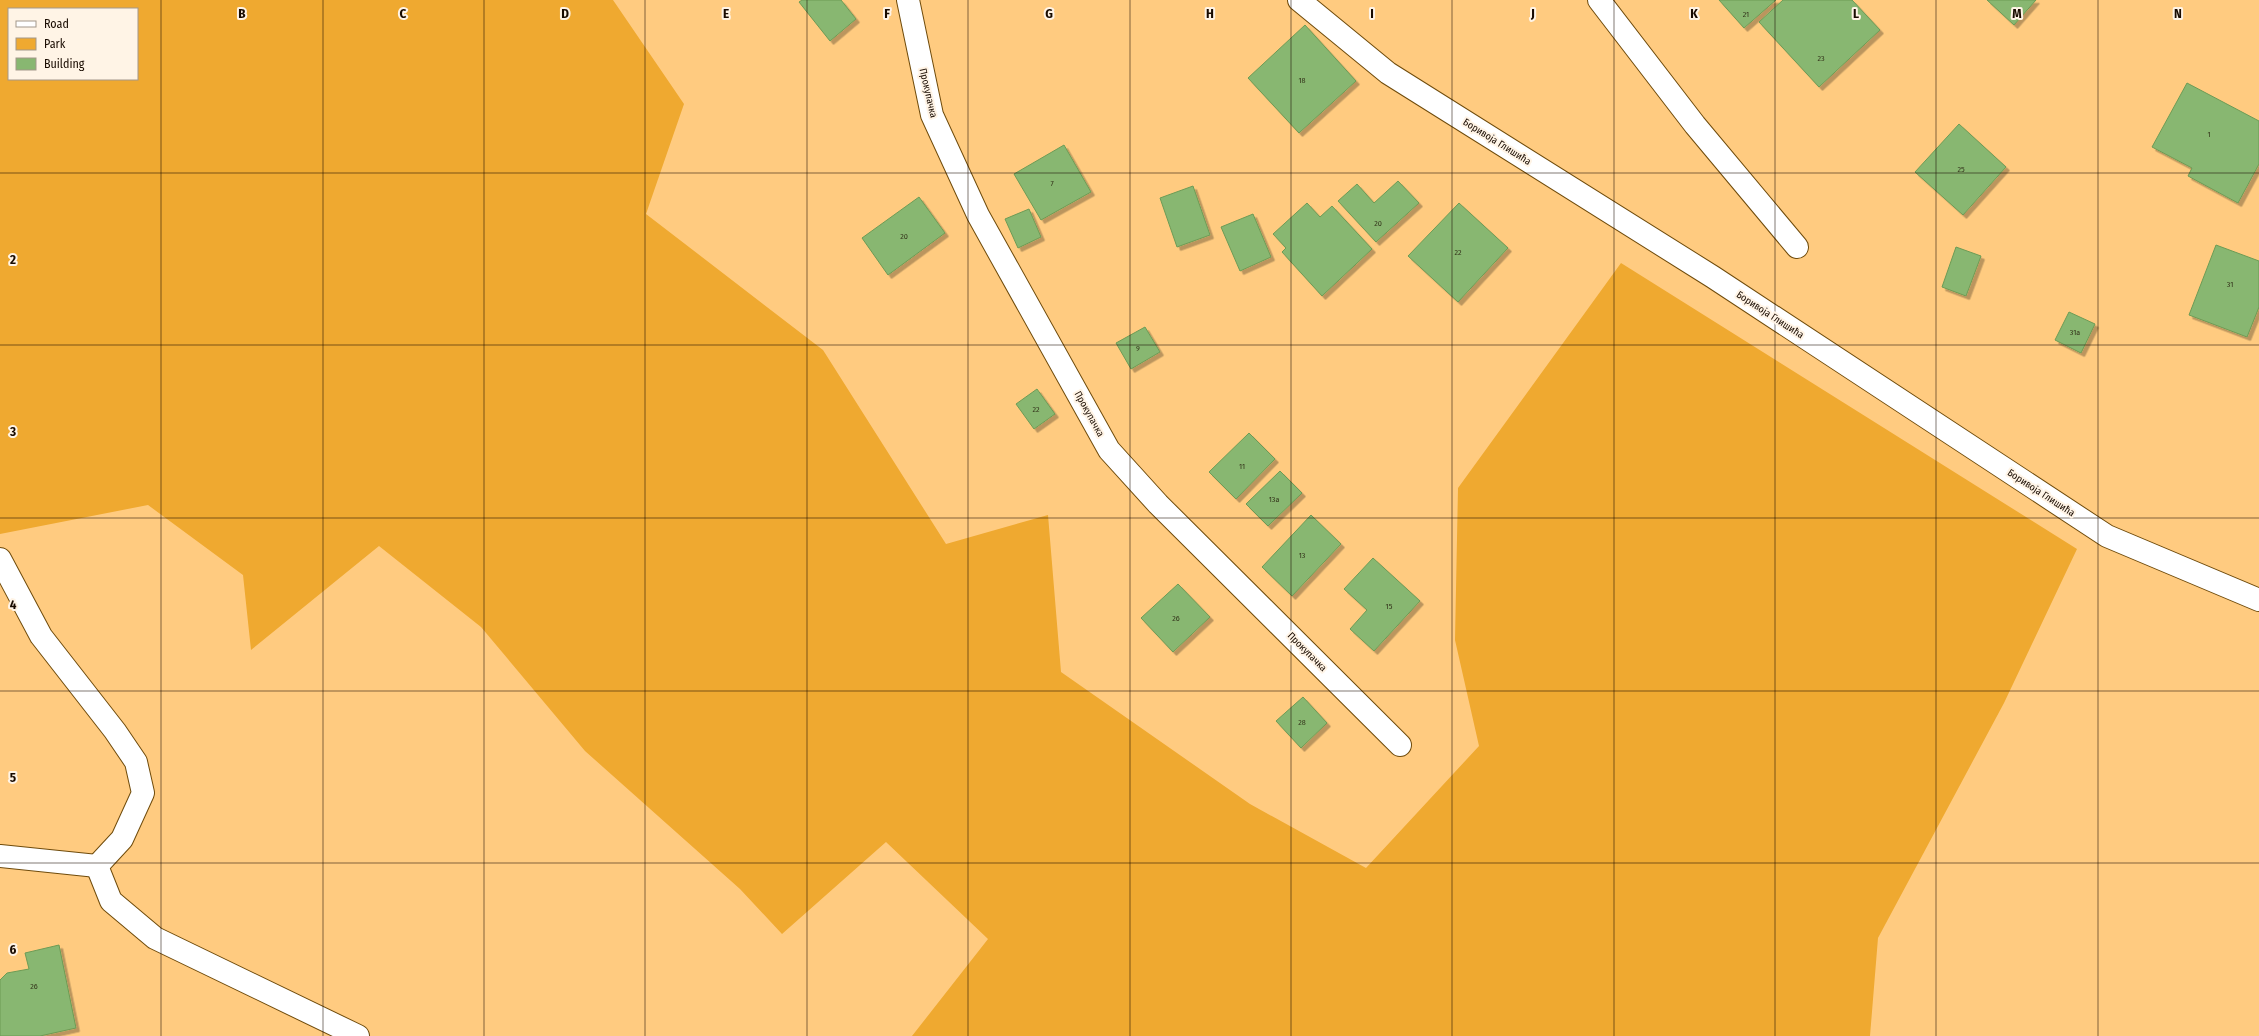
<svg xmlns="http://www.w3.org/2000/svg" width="2259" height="1036" font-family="'Fira Sans Condensed',sans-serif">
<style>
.green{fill:#efa930;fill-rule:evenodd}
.building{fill:#88b771;stroke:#6d9b55;filter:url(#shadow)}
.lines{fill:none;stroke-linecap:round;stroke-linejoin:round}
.minor-casing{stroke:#6f4b0b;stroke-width:24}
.minor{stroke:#fff;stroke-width:22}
.grid{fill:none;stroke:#190b00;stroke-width:1;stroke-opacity:0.55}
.labels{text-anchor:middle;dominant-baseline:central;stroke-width:4;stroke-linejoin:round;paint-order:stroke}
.number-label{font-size:8px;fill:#35361c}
.street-label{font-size:10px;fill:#190b00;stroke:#fff4e6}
.grid-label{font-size:13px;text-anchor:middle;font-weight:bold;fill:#190b00;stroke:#fff4e6;stroke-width:4;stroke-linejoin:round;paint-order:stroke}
</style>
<defs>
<filter id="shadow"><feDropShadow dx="3.5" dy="3.5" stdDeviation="0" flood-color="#0004"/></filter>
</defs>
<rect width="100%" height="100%" fill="#ffcb80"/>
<path class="green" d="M0,0H613L684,104L646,214L823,350L946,544L1048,515L1061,672L1250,804L1366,868L1479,746L1455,640L1458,488L1621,263L2077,549L2004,703L1878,938L1870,1036H912L988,939L886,842L782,934L740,889L585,751L481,627L379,546L251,650L243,575L148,505L0,534ZM9,9H137V79H9Z"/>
<g class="building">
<polygon points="802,0 841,0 856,19 830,41 799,2"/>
<polygon points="1719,0 1776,0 1744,28"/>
<polygon points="1783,0 1852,0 1880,30 1819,87 1759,22"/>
<polygon points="1987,0 2036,0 2014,25"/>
<polygon points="1305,25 1356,81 1299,133 1248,78"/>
<polygon points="2187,83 2259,121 2259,164 2238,203 2188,176 2192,168 2152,147"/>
<polygon points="1959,124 2006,167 1963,215 1915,172"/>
<polygon points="1064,145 1091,192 1041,220 1014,174"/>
<polygon points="1398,181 1419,203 1376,242 1338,201 1357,184 1374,203"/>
<polygon points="1193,186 1210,235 1177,247 1160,198"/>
<polygon points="919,197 945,233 888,275 862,238"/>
<polygon points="1307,203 1320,217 1332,206 1372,249 1322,296 1282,252 1286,248 1273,234"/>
<polygon points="1459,203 1508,248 1458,302 1408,256"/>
<polygon points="1029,209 1041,237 1018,248 1005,219"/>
<polygon points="1253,214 1271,257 1240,271 1221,227"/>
<polygon points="2216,245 2259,261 2259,307 2247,337 2189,315"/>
<polygon points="1956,247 1981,256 1966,296 1942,287"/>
<polygon points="2069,312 2095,324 2081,353 2055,340"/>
<polygon points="1145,327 1160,352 1131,369 1116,343"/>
<polygon points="1037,389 1055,414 1034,429 1016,404"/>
<polygon points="1249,433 1275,459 1236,499 1209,472"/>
<polygon points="1280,471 1302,493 1268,526 1246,504"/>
<polygon points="1311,515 1341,544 1292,596 1262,567"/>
<polygon points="1373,558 1420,601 1374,651 1350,629 1367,610 1344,589"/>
<polygon points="1178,584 1210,617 1173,652 1141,618"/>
<polygon points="1303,697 1327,723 1301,748 1276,721"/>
<polygon points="59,945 76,1028 40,1036 0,1036 0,980 7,973 29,969 25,953"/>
</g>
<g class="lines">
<defs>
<g id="minor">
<polyline points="908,0 932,115 978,215 1109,450 1158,504 1400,745"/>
<polyline points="1299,0 1388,73 1713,277 2107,536 2259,600"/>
<polyline points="1599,0 1695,125 1797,247"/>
<polyline points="0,559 41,636 115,731 136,762 143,793 122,839 97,866"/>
<polyline points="0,856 97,866"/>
<polyline points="97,866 111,901 155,938 358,1036"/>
</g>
</defs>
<use href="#minor" class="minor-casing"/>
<use href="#minor" class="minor"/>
</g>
<path class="grid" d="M161,0V1036M323,0V1036M484,0V1036M645,0V1036M807,0V1036M968,0V1036M1130,0V1036M1291,0V1036M1452,0V1036M1614,0V1036M1775,0V1036M1936,0V1036M2098,0V1036M0,173H2259M0,345H2259M0,518H2259M0,691H2259M0,863H2259"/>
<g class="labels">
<g class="number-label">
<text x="1746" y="14">21</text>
<text x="1821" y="58">23</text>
<text x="1302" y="80">18</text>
<text x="2209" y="134">1</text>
<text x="1961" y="169">25</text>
<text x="1052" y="183">7</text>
<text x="1378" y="223">20</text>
<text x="904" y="236">20</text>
<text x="1458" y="252">22</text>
<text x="2230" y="284">31</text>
<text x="2075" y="332">31a</text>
<text x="1138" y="348">9</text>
<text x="1036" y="409">22</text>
<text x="1242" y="466">11</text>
<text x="1274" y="499">13a</text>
<text x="1302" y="555">13</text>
<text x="1389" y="606">15</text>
<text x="1176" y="618">26</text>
<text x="1302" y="722">28</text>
<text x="34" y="986">26</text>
</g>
<g class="street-label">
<text transform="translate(928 93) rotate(77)">Прокупачка</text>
<text transform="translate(1497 142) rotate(32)">Боривоја Глишића</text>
<text transform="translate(1770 315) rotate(33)">Боривоја Глишића</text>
<text transform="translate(1089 414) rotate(61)">Прокупачка</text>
<text transform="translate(2041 493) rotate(33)">Боривоја Глишића</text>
<text transform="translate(1307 652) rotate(45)">Прокупачка</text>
</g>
</g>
<g class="grid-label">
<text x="242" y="18">B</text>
<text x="403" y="18">C</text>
<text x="565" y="18">D</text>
<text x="726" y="18">E</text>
<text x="887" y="18">F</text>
<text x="1049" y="18">G</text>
<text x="1210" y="18">H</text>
<text x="1372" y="18">I</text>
<text x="1533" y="18">J</text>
<text x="1694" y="18">K</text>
<text x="1856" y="18">L</text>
<text x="2017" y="18">M</text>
<text x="2178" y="18">N</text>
<text x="13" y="264">2</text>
<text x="13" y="436">3</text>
<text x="13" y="609">4</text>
<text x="13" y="782">5</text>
<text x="13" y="954">6</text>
</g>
<rect x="8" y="8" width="130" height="72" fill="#fff4e6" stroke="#a3978a"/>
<rect x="16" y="21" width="20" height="6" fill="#ffffff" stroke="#a3978a"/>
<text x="44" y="28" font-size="12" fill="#190b00">Road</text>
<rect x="16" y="38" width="20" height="12" fill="#efa930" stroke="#a3978a"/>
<text x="44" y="48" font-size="12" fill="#190b00">Park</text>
<rect x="16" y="58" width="20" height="12" fill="#88b771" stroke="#a3978a"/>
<text x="44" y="68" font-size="12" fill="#190b00">Building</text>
</svg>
